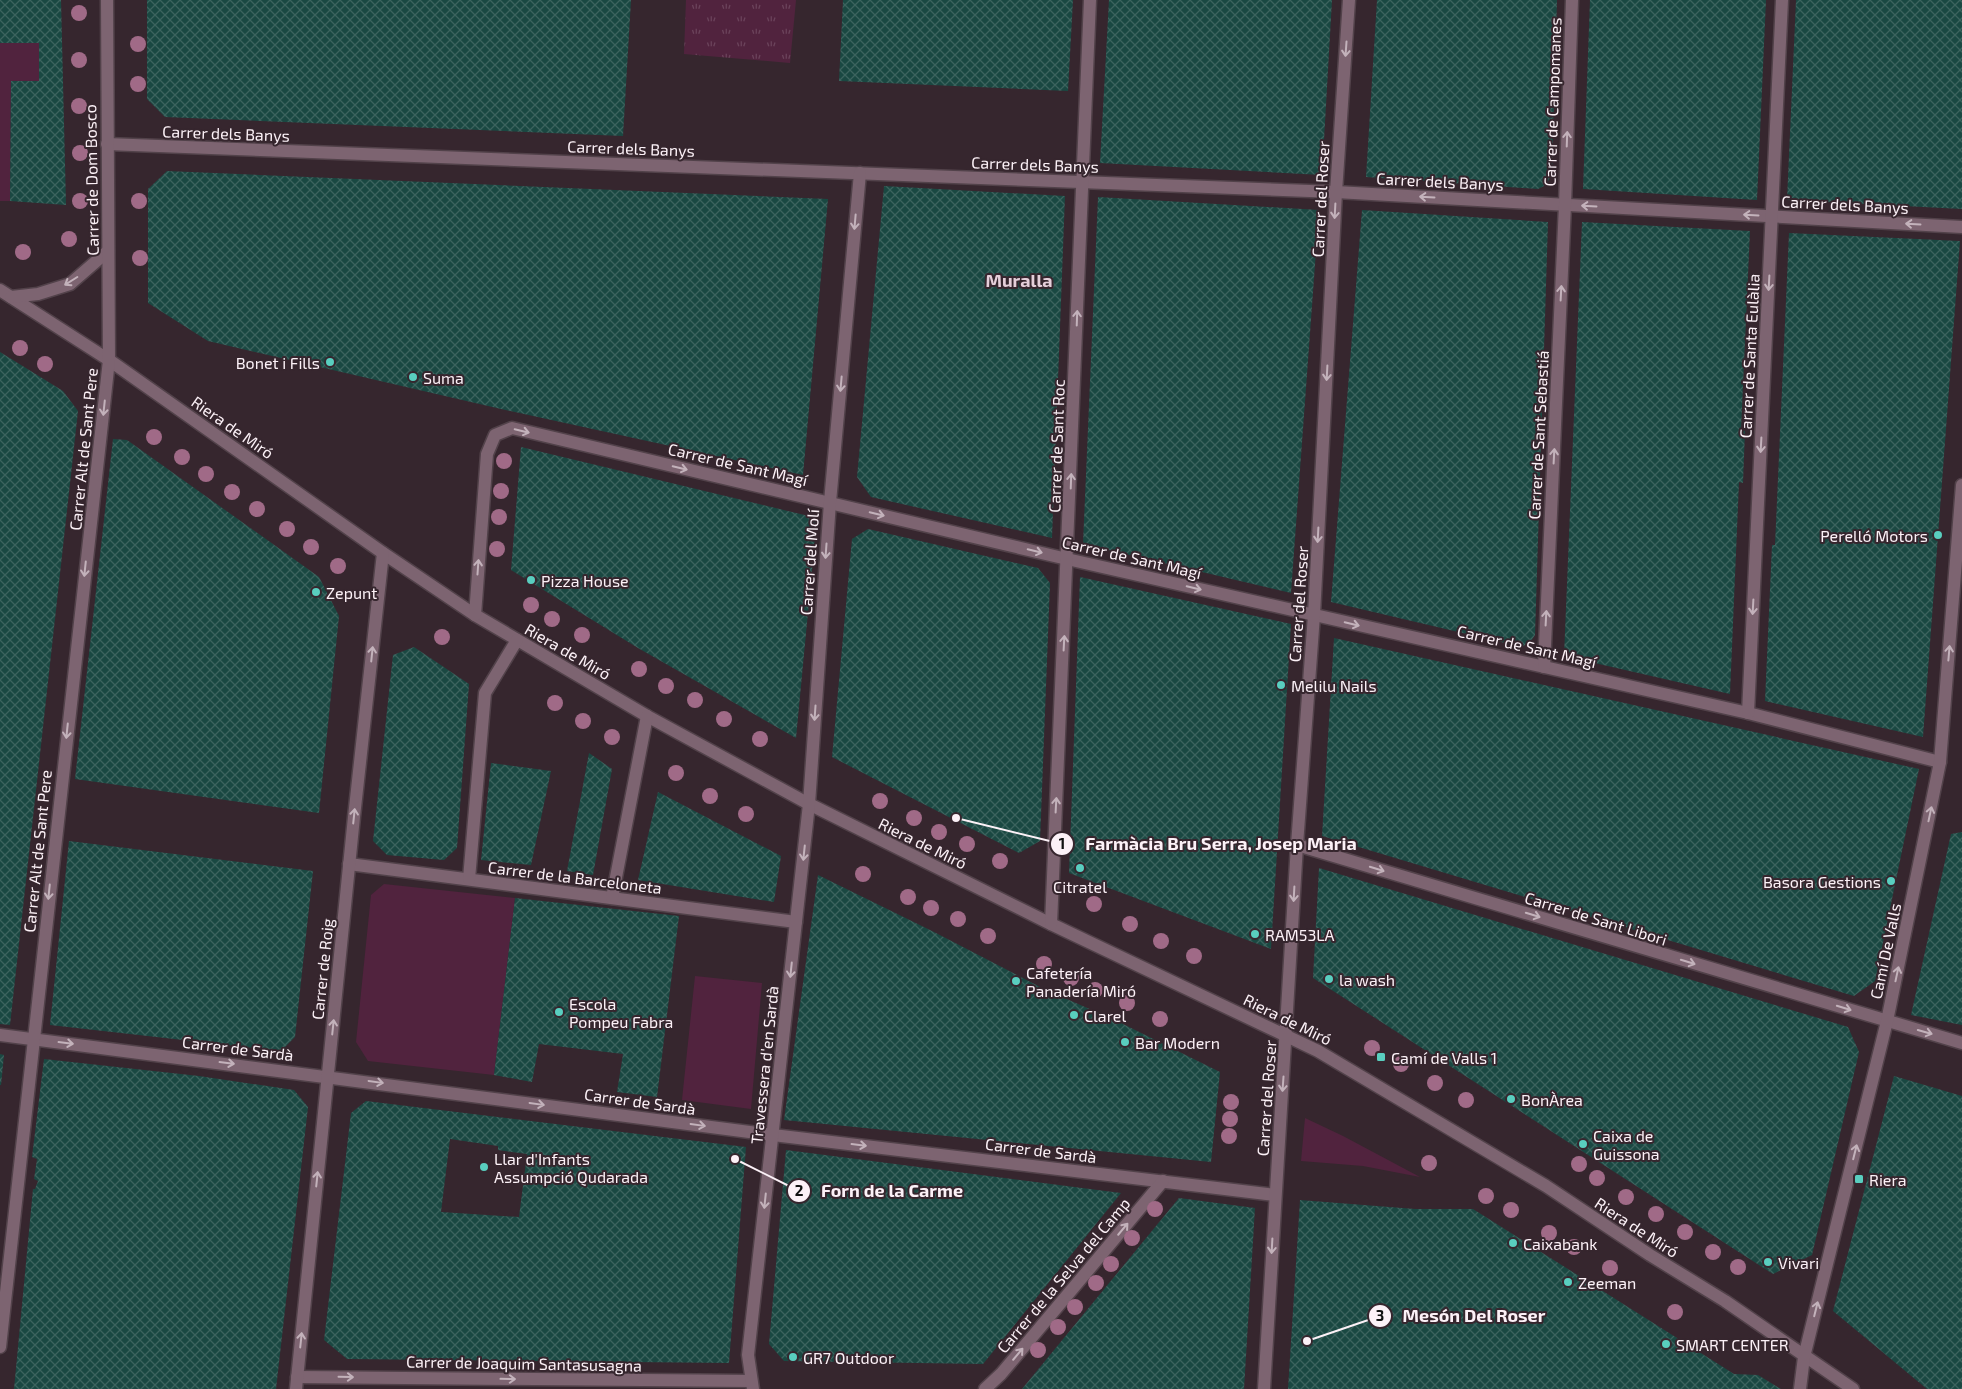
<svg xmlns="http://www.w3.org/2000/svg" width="1962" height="1389" font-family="'Exo 2',sans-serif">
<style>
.green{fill:#51233e}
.park{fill:url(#park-tufts)}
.building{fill:url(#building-cross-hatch);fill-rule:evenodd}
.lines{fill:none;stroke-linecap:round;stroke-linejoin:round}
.minor-casing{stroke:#52424a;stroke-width:15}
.minor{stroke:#7d6471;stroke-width:12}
.tree{fill:#a06a87}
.oneway{stroke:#c3b2bb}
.poi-dot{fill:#59cebf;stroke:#36262e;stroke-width:2}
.labels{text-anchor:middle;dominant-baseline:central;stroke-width:4;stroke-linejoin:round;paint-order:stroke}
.street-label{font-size:16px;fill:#fcf1f7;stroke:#36262e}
.poi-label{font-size:16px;fill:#fcf1f7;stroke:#36262e;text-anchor:start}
.neighbourhood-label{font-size:18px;font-weight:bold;fill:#e5cfda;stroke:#36262e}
.leader{fill:none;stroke:#fcf1f7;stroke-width:2}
.callout-dot{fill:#fcf1f7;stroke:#36262e;stroke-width:2}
.mark-label{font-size:15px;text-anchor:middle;font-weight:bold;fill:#111}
.callout-label{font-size:18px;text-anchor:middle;font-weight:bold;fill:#fcf1f7;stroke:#36262e;stroke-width:4;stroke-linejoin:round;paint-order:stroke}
</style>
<defs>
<pattern id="park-tufts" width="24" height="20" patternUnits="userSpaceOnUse" patternTransform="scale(1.25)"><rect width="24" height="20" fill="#51233e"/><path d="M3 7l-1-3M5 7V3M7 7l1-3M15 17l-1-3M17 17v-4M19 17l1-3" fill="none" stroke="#6b435b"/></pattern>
<pattern id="building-cross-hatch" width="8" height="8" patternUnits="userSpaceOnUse" patternTransform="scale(1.25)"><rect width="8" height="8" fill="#1a4842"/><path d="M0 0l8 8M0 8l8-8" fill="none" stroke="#3c635e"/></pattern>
</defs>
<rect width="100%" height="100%" fill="#36262e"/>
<g class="green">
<polygon points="0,43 39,43 39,81 11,81 10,201 0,201"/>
<polygon points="384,884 515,898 494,1075 368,1061 356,1042 371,895"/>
<polygon points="695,976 762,983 751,1109 682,1100"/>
<polygon points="1305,1118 1343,1136 1420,1177 1363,1166 1301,1161"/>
</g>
<polygon class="park" points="686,0 796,0 790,63 684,54"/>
<g class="building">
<polygon points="0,0 61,0 66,205 10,201 11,81 39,81 39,43 0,43"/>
<polygon points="147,0 631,0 623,136 165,117 147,99"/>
<polygon points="843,0 1073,0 1068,91 839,81"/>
<polygon points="1109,0 1332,0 1322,175 1100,163"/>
<polygon points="1377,0 1557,0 1552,174 1546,185 1538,189 1366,177"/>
<polygon points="1590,0 1766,0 1757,200 1583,189"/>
<polygon points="1796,0 1962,0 1962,209 1787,200"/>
<polygon points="167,171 828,199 803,475 501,409 208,341 148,303 148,189"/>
<polygon points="884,186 1065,196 1052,538 871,497 857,477"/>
<polygon points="1098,197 1319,210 1291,593 1083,544"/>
<polygon points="1362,210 1548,222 1535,635 1531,641 1522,647 1331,602"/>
<polygon points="1582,222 1750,231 1741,430 1745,431 1743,483 1739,482 1730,694 1564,656"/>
<polygon points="1789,233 1960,241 1923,737 1765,701 1772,545 1775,545"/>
<polygon points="0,352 63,391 78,411 10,1025 0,1024"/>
<polygon points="113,439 127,440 319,577 339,616 319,813 75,779"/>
<polygon points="521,447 817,518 796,738 638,648 511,570"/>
<polygon points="868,529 1038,568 1050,583 1040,841 1019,853 832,757 852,539"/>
<polygon points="1080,577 1291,624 1271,949 1069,873"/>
<polygon points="1334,638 1919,769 1875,981 1854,996 1322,836"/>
<polygon points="414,647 469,684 457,848 444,860 387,855 373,841 393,655"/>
<polygon points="589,753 612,769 593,875 567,871"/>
<polygon points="491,763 551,771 531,865 481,860"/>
<polygon points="658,792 781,856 774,902 638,880"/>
<polygon points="1962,832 1962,1025 1911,1015 1951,834"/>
<polygon points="69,841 313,871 295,1037 281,1051 50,1025"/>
<polygon points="1319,868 1848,1027 1859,1052 1812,1255 1773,1274 1313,978"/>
<polygon points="818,875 934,932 1044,989 1119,1022 1220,1072 1211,1162 784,1120"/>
<polygon points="515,898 679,916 657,1097 617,1092 623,1054 539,1044 532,1082 494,1075"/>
<polygon points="0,1054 4,1055 1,1085 0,1085"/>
<polygon points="44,1059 199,1076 294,1090 308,1107 276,1389 14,1389 33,1189 35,1189 38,1181 34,1179 37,1159 32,1157"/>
<polygon points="1894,1076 1962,1096 1962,1389 1927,1389 1833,1311"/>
<path d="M366,1101L746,1147L729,1363L347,1359L324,1340L351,1113ZM450,1139L498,1146V1150L527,1154L519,1217L441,1212Z"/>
<polygon points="786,1150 1121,1193 983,1364 784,1361 769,1344"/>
<polygon points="1179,1198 1255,1208 1244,1389 1022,1389"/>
<polygon points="1300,1200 1415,1209 1473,1209 1734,1374 1758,1375 1781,1389 1288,1389"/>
</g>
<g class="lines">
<defs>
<g id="minor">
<polyline points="107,144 1336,192 1962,227"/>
<polyline points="0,290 109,360 383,553 475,615 647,716 809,804 1051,924 1318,1051 1546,1186 1650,1255 1725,1301 1853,1389"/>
<polyline points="11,297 38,294 70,284 108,251"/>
<polyline points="475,615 487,454 495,435 512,428 1067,559 1748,713 1940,762"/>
<polyline points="1544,667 1565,205 1572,0"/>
<polyline points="1748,713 1782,0"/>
<polyline points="1297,845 1962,1043"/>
<polyline points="349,864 796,922"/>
<polyline points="469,879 485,693 517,640"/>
<polyline points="612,898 647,716"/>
<polyline points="1051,924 1090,0"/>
<polyline points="0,1035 773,1135 1275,1195"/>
<polyline points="0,1347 109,360 107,0"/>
<polyline points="297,1377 751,1381"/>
<polyline points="296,1389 354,817 383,553"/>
<polyline points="753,1389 748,1355 809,804 830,502 860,173"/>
<polyline points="985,1389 1001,1374 1163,1181"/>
<polyline points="1264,1389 1297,845 1314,615 1336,192 1349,0"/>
<polyline points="1800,1389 1804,1357 1887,1021 1940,762 1962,485"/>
</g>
</defs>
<use href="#minor" class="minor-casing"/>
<use href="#minor" class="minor"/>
</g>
<g class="tree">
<circle cx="79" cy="13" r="8"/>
<circle cx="138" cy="44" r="8"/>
<circle cx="79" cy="60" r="8"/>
<circle cx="138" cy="84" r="8"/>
<circle cx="79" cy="106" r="8"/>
<circle cx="80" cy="153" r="8"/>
<circle cx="80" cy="201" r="8"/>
<circle cx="139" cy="201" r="8"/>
<circle cx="69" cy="239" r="8"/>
<circle cx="23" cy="252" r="8"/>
<circle cx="140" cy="258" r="8"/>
<circle cx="20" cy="348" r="8"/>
<circle cx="45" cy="364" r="8"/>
<circle cx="154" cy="437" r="8"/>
<circle cx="182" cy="457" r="8"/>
<circle cx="504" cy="461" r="8"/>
<circle cx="206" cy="474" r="8"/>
<circle cx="501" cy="491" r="8"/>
<circle cx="232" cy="492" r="8"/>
<circle cx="257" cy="509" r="8"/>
<circle cx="499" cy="517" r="8"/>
<circle cx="287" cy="529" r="8"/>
<circle cx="311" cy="547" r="8"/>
<circle cx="497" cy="549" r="8"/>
<circle cx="338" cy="566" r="8"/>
<circle cx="531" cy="605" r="8"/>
<circle cx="552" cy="619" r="8"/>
<circle cx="582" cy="635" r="8"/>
<circle cx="442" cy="637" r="8"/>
<circle cx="639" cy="669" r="8"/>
<circle cx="666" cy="686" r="8"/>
<circle cx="695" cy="700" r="8"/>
<circle cx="555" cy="703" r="8"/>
<circle cx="724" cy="719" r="8"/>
<circle cx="583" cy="721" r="8"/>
<circle cx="612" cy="737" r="8"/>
<circle cx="760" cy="739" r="8"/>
<circle cx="676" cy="773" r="8"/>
<circle cx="710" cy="796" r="8"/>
<circle cx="880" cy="801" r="8"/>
<circle cx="746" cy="814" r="8"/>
<circle cx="914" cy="818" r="8"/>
<circle cx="939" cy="832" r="8"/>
<circle cx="967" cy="844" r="8"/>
<circle cx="1000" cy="861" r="8"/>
<circle cx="863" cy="874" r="8"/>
<circle cx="908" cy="897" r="8"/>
<circle cx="1094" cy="904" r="8"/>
<circle cx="931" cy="908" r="8"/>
<circle cx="958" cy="919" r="8"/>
<circle cx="1130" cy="924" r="8"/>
<circle cx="988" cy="936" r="8"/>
<circle cx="1161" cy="941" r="8"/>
<circle cx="1194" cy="956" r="8"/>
<circle cx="1044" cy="964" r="8"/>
<circle cx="1071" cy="978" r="8"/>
<circle cx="1095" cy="990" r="8"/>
<circle cx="1127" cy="1003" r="8"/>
<circle cx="1160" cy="1019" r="8"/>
<circle cx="1372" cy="1048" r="8"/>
<circle cx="1401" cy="1064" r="8"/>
<circle cx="1435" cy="1083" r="8"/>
<circle cx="1466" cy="1100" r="8"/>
<circle cx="1231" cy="1102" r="8"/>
<circle cx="1230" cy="1119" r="8"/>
<circle cx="1229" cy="1136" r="8"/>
<circle cx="1429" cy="1163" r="8"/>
<circle cx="1579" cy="1164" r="8"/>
<circle cx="1597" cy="1178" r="8"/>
<circle cx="1486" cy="1196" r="8"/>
<circle cx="1626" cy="1197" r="8"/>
<circle cx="1155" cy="1209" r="8"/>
<circle cx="1511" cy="1210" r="8"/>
<circle cx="1656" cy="1214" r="8"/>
<circle cx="1685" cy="1232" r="8"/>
<circle cx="1549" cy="1233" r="8"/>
<circle cx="1132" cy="1238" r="8"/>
<circle cx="1574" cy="1247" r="8"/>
<circle cx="1713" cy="1252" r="8"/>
<circle cx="1111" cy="1264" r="8"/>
<circle cx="1738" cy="1267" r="8"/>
<circle cx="1610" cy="1268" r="8"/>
<circle cx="1096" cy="1283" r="8"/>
<circle cx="1075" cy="1307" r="8"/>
<circle cx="1675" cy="1312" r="8"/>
<circle cx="1058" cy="1327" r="8"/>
<circle cx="1038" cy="1350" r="8"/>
</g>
<defs><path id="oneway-shaft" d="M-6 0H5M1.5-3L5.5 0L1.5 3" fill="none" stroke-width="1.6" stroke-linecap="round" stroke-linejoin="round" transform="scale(1.25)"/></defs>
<g class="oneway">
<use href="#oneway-shaft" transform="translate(1346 49) rotate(94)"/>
<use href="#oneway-shaft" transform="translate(1567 139) rotate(-88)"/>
<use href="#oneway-shaft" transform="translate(1427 197) rotate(-177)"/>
<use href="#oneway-shaft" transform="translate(1589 206) rotate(-177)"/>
<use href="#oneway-shaft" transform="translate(1335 211) rotate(93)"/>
<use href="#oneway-shaft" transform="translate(1751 215) rotate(-177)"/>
<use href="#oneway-shaft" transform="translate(855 222) rotate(95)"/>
<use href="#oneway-shaft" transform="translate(1913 224) rotate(-177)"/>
<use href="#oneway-shaft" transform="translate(71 281) rotate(148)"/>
<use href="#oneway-shaft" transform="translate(1769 283) rotate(93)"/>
<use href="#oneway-shaft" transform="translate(1561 293) rotate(-87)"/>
<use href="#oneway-shaft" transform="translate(1077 318) rotate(-88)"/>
<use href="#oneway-shaft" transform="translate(1327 373) rotate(93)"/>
<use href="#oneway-shaft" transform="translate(841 384) rotate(95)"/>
<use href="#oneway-shaft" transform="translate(104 408) rotate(96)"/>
<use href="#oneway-shaft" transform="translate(522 431) rotate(13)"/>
<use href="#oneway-shaft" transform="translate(1761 445) rotate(93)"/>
<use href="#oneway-shaft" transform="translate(1554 456) rotate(-87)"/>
<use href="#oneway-shaft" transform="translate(680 468) rotate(13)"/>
<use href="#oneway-shaft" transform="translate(1071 481) rotate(-88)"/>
<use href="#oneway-shaft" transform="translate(877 514) rotate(13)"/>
<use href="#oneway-shaft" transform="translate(1318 535) rotate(93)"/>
<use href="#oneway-shaft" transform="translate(826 551) rotate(94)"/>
<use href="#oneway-shaft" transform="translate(1035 551) rotate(13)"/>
<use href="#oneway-shaft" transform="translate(478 567) rotate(-86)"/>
<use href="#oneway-shaft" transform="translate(85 569) rotate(96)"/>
<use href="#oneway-shaft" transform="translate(1194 588) rotate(13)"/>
<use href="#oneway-shaft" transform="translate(1753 607) rotate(93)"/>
<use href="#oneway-shaft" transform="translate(1546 618) rotate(-87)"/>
<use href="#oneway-shaft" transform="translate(1352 624) rotate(13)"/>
<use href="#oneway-shaft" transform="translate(1064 643) rotate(-87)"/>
<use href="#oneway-shaft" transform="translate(1949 653) rotate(-85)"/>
<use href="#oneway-shaft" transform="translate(372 654) rotate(-84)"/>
<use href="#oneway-shaft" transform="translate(815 713) rotate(94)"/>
<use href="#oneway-shaft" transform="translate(67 731) rotate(96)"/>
<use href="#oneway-shaft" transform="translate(1056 805) rotate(-87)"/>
<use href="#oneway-shaft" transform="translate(1930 814) rotate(-78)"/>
<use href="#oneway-shaft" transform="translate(354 816) rotate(-84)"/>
<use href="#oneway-shaft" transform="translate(804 853) rotate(96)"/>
<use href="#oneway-shaft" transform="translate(1377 869) rotate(17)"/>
<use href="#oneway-shaft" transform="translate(49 892) rotate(96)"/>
<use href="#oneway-shaft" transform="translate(1294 894) rotate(93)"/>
<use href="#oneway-shaft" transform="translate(1533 915) rotate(17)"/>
<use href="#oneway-shaft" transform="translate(1688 962) rotate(17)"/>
<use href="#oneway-shaft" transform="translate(791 970) rotate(96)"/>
<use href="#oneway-shaft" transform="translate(1897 974) rotate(-78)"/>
<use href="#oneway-shaft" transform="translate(1844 1008) rotate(17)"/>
<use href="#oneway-shaft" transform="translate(333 1027) rotate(-84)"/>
<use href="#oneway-shaft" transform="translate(1925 1032) rotate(16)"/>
<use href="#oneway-shaft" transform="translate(66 1043) rotate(7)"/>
<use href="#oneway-shaft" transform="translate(227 1063) rotate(7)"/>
<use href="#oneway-shaft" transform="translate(376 1082) rotate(8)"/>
<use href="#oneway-shaft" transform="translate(1283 1084) rotate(94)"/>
<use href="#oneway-shaft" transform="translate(537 1104) rotate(8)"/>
<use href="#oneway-shaft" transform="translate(698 1125) rotate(8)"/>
<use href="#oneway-shaft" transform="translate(859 1145) rotate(7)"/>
<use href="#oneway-shaft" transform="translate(1855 1152) rotate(-76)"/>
<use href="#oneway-shaft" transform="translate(317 1179) rotate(-84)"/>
<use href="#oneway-shaft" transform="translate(765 1201) rotate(96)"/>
<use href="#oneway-shaft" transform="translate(1123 1229) rotate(-50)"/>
<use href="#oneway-shaft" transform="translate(1272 1246) rotate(93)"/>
<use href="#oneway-shaft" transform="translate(1816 1309) rotate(-76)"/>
<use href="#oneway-shaft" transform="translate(301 1340) rotate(-84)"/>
<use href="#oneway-shaft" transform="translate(1018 1354) rotate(-50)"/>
<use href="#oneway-shaft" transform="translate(346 1377) rotate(1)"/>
<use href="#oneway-shaft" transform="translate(508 1379) rotate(1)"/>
</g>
<g class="poi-dot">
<circle cx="330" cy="362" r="5"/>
<circle cx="413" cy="377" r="5"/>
<circle cx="1938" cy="535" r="5"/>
<circle cx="531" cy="580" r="5"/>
<circle cx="316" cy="592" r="5"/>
<circle cx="1281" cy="685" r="5"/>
<circle cx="1080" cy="868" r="5"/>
<circle cx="1891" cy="881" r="5"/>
<circle cx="1255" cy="934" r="5"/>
<circle cx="1329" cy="979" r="5"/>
<circle cx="1016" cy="981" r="5"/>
<circle cx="559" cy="1012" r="5"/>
<circle cx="1074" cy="1015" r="5"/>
<circle cx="1125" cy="1042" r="5"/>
<rect x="1376" y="1052" width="10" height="10" rx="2.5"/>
<circle cx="1511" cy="1099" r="5"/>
<circle cx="1583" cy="1144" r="5"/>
<circle cx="484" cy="1167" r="5"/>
<rect x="1854" y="1174" width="10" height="10" rx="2.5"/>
<circle cx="1513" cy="1243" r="5"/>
<circle cx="1768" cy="1262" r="5"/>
<circle cx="1568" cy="1282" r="5"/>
<circle cx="1666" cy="1344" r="5"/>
<circle cx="793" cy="1357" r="5"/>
</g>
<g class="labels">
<g class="street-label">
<text transform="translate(1552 102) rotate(-88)">Carrer de Campomanes</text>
<text transform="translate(226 133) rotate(2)">Carrer dels Banys</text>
<text transform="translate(631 148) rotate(2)">Carrer dels Banys</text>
<text transform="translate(1035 164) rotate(2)">Carrer dels Banys</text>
<text transform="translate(91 180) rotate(-91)">Carrer de Dom Bosco</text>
<text transform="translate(1440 181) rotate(3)">Carrer dels Banys</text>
<text transform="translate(1320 199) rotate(-87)">Carrer del Roser</text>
<text transform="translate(1845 204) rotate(3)">Carrer dels Banys</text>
<text transform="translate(1749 356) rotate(-87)">Carrer de Santa Eulàlia</text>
<text transform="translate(233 427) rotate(35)">Riera de Miró</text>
<text transform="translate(1538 435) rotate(-87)">Carrer de Sant Sebastiá</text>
<text transform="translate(1056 446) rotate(-88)">Carrer de Sant Roc</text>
<text transform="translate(83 449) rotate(-84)">Carrer Alt de Sant Pere</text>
<text transform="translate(738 464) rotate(13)">Carrer de Sant Magí</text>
<text transform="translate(1132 557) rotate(13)">Carrer de Sant Magí</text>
<text transform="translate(809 562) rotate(-86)">Carrer del Molí</text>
<text transform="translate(1298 604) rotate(-86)">Carrer del Roser</text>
<text transform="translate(1527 646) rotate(13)">Carrer de Sant Magí</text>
<text transform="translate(568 651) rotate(30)">Riera de Miró</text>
<text transform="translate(923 843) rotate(26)">Riera de Miró</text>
<text transform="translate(37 851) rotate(-84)">Carrer Alt de Sant Pere</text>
<text transform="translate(575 877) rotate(7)">Carrer de la Barceloneta</text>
<text transform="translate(1596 918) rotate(17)">Carrer de Sant Libori</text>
<text transform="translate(1885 951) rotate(-78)">Camí De Valls</text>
<text transform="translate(322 969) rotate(-84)">Carrer de Roig</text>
<text transform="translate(1288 1019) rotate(26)">Riera de Miró</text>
<text transform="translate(238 1048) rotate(7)">Carrer de Sardà</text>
<text transform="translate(764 1065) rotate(-84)">Travessera d'en Sardà</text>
<text transform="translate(1266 1098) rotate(-86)">Carrer del Roser</text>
<text transform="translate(640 1101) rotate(8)">Carrer de Sardà</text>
<text transform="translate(1041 1150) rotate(7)">Carrer de Sardà</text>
<text transform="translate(1637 1227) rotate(33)">Riera de Miró</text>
<text transform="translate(1063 1275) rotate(-50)">Carrer de la Selva del Camp</text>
<text transform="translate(524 1363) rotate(1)">Carrer de Joaquim Santasusagna</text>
</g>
<g class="poi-label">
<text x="320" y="362" text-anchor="end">Bonet i Fills</text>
<text x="423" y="377">Suma</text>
<text x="1928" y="535" text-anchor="end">Perelló Motors</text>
<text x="541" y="580">Pizza House</text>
<text x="326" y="592">Zepunt</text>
<text x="1291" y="685">Melilu Nails</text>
<text x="1881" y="881" text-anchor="end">Basora Gestions</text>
<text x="1080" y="886" text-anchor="middle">Citratel</text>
<text x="1265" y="934">RAM53LA</text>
<text x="1026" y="972">Cafetería<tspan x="1026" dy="18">Panadería Miró</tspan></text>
<text x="1339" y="979">la wash</text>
<text x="569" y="1003">Escola<tspan x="569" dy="18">Pompeu Fabra</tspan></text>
<text x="1084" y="1015">Clarel</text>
<text x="1135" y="1042">Bar Modern</text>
<text x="1391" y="1057">Camí de Valls 1</text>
<text x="1521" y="1099">BonÀrea</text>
<text x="1593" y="1135">Caixa de<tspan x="1593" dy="18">Guissona</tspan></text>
<text x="494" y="1158">Llar d'Infants<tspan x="494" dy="18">Assumpció Qudarada</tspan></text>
<text x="1869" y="1179">Riera</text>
<text x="1523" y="1243">Caixabank</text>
<text x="1778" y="1262">Vivari</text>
<text x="1578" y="1282">Zeeman</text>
<text x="1676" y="1344">SMART CENTER</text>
<text x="803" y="1357">GR7 Outdoor</text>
</g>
<g class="neighbourhood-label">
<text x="1019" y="280">Muralla</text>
</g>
</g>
<path class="leader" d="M956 818L1062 844M735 1159L799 1191M1307 1341L1380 1316"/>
<g class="callout-dot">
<circle cx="956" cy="818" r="5"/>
<circle cx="735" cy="1159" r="5"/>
<circle cx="1307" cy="1341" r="5"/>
<circle cx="1062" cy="844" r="12"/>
<circle cx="799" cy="1191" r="12"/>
<circle cx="1380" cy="1316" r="12"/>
</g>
<g class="mark-label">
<text x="1062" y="849">1</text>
<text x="799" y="1196">2</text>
<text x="1380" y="1321">3</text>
</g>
<g class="callout-label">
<text x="1221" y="850">Farmàcia Bru Serra, Josep Maria</text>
<text x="892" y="1197">Forn de la Carme</text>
<text x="1474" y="1322">Mesón Del Roser</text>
</g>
</svg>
